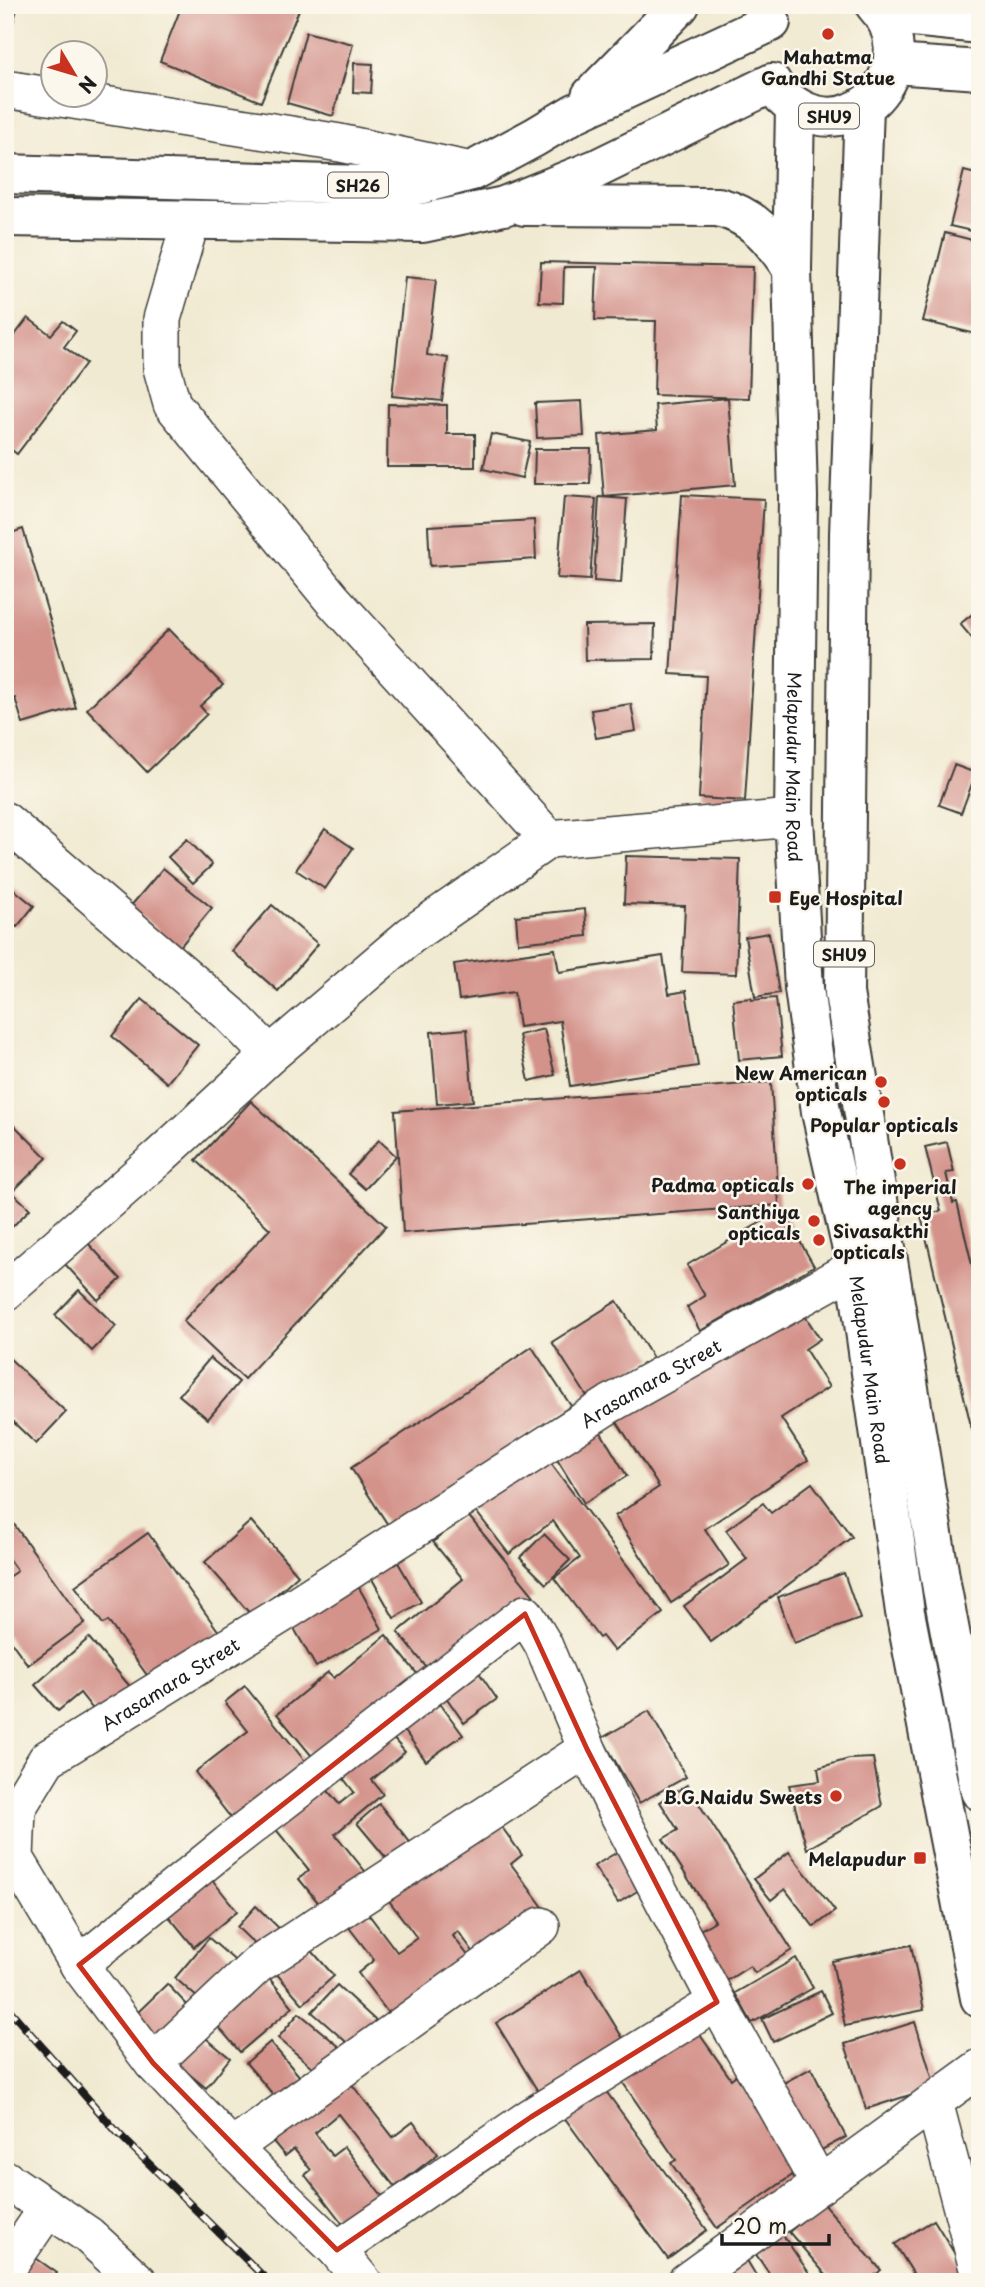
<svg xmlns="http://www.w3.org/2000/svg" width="985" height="2287" font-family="'Playpen Sans',sans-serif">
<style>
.building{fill:#d3928a}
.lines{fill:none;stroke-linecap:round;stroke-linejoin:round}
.street-casing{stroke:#3c3b37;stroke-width:40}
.primary-casing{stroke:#3c3b37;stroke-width:42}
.street{stroke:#fff;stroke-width:37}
.primary{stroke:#fff;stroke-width:38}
.rail-casing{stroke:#1c1c1c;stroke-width:8}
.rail{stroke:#fbf7ec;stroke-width:5;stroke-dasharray:16;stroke-linecap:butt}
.marked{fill:none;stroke:#c8321e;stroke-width:5;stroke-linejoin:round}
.poi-dot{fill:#c8321e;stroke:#fbf7ec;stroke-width:2.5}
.labels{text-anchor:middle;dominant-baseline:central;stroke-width:5;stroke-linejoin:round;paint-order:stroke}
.shield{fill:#fbf7ec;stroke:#5f5e5a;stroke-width:2}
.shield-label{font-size:16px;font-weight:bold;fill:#1c1c1c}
.poi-label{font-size:18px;font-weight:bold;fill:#1c1c1c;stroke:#fbf7ec;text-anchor:end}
.street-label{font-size:18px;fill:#1c1c1c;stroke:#fbf7ec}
</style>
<rect width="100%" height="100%" fill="#fbf7ec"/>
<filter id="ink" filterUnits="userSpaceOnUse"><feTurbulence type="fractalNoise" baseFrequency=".0143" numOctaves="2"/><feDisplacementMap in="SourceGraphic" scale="14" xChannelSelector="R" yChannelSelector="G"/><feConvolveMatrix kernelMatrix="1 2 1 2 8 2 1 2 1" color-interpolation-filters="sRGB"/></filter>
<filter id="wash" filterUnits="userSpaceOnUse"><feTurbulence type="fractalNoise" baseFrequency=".00686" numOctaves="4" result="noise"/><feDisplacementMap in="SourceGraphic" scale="28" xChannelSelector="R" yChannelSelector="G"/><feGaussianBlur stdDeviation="1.57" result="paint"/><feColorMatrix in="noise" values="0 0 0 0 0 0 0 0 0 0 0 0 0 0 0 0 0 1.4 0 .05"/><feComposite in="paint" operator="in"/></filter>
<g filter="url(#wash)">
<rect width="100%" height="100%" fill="#f1ead2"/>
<g id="blocks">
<g class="building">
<polygon points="5,5 18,5 6,49 5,49"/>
<polygon points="182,5 301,5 261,102 160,61"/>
<polygon points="306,32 353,44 333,116 287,103"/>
<polygon points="354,63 373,64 371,93 353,92"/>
<polygon points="964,171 980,175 980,233 950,226"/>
<polygon points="945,233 980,242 980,335 923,321"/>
<polygon points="541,262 753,267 749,398 654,395 656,321 595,320 597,267 564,267 563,303 539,302"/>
<polygon points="405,277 436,280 427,355 448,358 442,401 392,396"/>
<polygon points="28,318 51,335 63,321 76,331 64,347 86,363 17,454 5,445 5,348"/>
<polygon points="728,398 735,485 604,497 599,435 657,430 655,405"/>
<polygon points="582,401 584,436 537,438 535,403"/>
<polygon points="388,404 447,405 447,434 475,434 475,467 387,467"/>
<polygon points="491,434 530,442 522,478 483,469"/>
<polygon points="535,449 591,449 590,484 534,484"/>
<polygon points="682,495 764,499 745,801 699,798 706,676 670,674"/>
<polygon points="564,497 596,499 590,580 557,578"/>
<polygon points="599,497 627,499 621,583 594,581"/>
<polygon points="534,520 536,559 430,566 428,526"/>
<polygon points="23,529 76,708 23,724 15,698 5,701 5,535"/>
<polygon points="980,608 980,648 960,624"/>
<polygon points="655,624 654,659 585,660 584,625"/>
<polygon points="169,629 223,685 200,706 207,714 147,772 87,709"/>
<polygon points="631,704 636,731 596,738 591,710"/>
<polygon points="954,765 976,773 961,813 939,805"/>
<polygon points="325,829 353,848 325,889 296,870"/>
<polygon points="187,839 212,865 193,883 168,857"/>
<polygon points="626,856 740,859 736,974 682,972 685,906 624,904"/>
<polygon points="163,868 212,908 179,948 130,907"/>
<polygon points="5,882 34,906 17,927 5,917"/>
<polygon points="272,905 318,944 278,991 232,951"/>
<polygon points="585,909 587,936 518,943 516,916"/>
<polygon points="769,933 779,993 755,997 745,937"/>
<polygon points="555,949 559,972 663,956 669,994 686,991 698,1066 570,1086 560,1021 519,1027 514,992 459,1000 454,964"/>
<polygon points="751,998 752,1000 776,998 782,1056 739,1060 733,1000"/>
<polygon points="142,999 198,1045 167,1083 112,1036"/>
<polygon points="467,1029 473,1101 437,1104 431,1032"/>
<polygon points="544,1029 555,1075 529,1081 519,1035"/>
<polygon points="771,1082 779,1205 403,1233 395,1111"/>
<polygon points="251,1101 386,1226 244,1379 183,1321 270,1229 196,1160"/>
<polygon points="5,1116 47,1158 12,1192 30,1209 5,1234"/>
<polygon points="379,1140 396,1156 365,1189 348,1174"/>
<polygon points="947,1142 954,1172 946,1173 953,1203 957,1202 980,1298 980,1428 972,1430 921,1216 941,1211 925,1147"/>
<polygon points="782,1210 814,1266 700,1331 687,1307 705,1296 687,1265"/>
<polygon points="88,1243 121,1279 98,1300 65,1264"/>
<polygon points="79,1290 116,1326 92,1351 55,1315"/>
<polygon points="617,1301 653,1358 588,1398 552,1342"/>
<polygon points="796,1302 820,1339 805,1349 829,1387 781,1418 808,1460 705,1529 729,1565 671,1603 615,1516 659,1487 617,1422"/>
<polygon points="532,1347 571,1406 390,1528 351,1468"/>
<polygon points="5,1354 66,1412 36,1444 5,1414"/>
<polygon points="210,1358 239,1382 208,1419 179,1395"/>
<polygon points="597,1426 627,1476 584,1503 553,1453"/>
<polygon points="546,1457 663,1613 614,1651 602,1636 599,1638 554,1578 580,1558 553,1521 509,1554 471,1505"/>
<polygon points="812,1483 852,1537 711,1642 684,1606 747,1559 726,1530 763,1503 771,1513"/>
<polygon points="5,1512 85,1623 28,1665 5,1633 5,1579 17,1571 5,1554"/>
<polygon points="467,1514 534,1596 435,1678 398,1632 463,1579 433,1542"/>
<polygon points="251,1521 298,1575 252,1616 205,1562"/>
<polygon points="148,1533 219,1632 152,1682 108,1621 103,1624 75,1586"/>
<polygon points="544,1534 570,1560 546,1584 520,1558"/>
<polygon points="393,1554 421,1602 394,1618 367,1570"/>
<polygon points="844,1573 860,1619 794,1643 778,1597"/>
<polygon points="353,1577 382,1629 316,1667 287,1616"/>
<polygon points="386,1635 423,1681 320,1766 277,1714 328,1672 334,1678"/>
<polygon points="89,1638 133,1690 100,1718 80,1693 58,1711 35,1685"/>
<polygon points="473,1664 497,1699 464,1723 439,1687"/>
<polygon points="245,1686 312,1770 239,1828 195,1772 248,1731 225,1702"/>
<polygon points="433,1694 463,1735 426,1761 397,1720"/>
<polygon points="649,1711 686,1777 639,1803 602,1738"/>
<polygon points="385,1729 405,1752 372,1780 383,1794 335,1834 369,1876 326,1912 299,1879 309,1870 269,1821 319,1780 339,1804 354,1792 336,1769"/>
<polygon points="873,1758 882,1806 807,1849 789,1785 820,1781 818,1768 849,1759"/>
<polygon points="687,1785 792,1950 755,1973 750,1966 720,1985 690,1936 715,1921 663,1839 678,1830 660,1802"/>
<polygon points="379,1804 414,1847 392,1865 357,1823"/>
<polygon points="496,1819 522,1855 511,1864 546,1911 480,1961 458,1931 453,1936 473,1962 395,2022 358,1973 374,1960 344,1921 363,1907 397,1952 417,1938 387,1898"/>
<polygon points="619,1851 642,1888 618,1903 594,1866"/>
<polygon points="789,1852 835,1911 814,1927 785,1889 771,1900 754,1879"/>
<polygon points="210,1877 237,1911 194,1947 166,1913"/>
<polygon points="256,1906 285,1934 265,1954 237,1927"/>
<polygon points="209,1938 240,1965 206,2005 175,1978"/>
<polygon points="306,1944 334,1976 303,2004 275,1972"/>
<polygon points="911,1945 924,2010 845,2026 832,1961"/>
<polygon points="796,1958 813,1988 752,2023 735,1993"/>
<polygon points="581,1970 627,2045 542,2098 496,2023"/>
<polygon points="263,1971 293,2007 240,2052 210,2017"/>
<polygon points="167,1984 194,2012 162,2043 135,2015"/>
<polygon points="337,1985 376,2021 352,2047 312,2012"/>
<polygon points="821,1991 832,2013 773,2042 762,2019"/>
<polygon points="299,2013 341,2048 319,2073 278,2038"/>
<polygon points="915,2022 935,2087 866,2109 845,2044"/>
<polygon points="693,2025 731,2079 736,2075 801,2169 717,2228 671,2163 676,2160 619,2077"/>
<polygon points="196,2030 230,2058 206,2088 172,2060"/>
<polygon points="270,2042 307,2085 283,2106 246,2063"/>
<polygon points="811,2068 846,2137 814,2154 778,2086"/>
<polygon points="343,2073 393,2137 413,2122 438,2154 395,2187 338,2114 315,2133 332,2156 344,2147 384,2198 346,2228 305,2175 311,2170 294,2149 285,2156 266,2133"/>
<polygon points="600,2083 707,2230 668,2259 561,2113"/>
<polygon points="823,2203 881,2270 868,2282 832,2282 789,2232"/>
<polygon points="5,2220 24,2233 5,2260"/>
<polygon points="934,2220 972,2282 898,2282 913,2273 895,2244"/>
<polygon points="780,2231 809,2273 797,2282 775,2282 753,2250"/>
<polygon points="30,2254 57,2273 51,2282 9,2282"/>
<polygon points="745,2257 760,2282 706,2282"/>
</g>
</g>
</g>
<g filter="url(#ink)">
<use href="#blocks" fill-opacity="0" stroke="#3c3b37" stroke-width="2"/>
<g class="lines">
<defs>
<g id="street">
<polyline points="5,89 340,143 472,171"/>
<polyline points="191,220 162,319 162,368 172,404 332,599 549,839"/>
<polyline points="5,821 230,1014 270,1055"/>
<polyline points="5,1292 159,1157 270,1055 411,935 549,839 794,818"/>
<polyline points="79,1965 228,1844 525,1614 543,1644 587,1749 618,1813 717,2002 820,2185"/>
<polyline points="153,2063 257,1965 587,1749"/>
<polyline points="934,2102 980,2276"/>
<polyline points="232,2148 541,1926"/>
<polyline points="5,2179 88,2235 139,2282"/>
<polyline points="337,2250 531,2117 717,2002"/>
<polyline points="5,2271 48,2208"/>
<path id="s1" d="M363,2282L337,2250L232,2148L153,2063L79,1965L15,1858L17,1808L47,1759L290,1609L610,1404L856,1267"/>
<polyline points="686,2282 980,2068"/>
</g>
<g id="primary">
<polyline points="884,14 980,24"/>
<polyline points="893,64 980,70"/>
<path d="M778,91C785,100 794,106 804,111C868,139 924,56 875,5"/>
<polyline points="591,96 680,5"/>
<polyline points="864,106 849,534 844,993 942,1589 980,1791"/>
<path id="s2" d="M795,107L792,269L798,497L794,818L804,988L821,1112L856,1267L905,1612L980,1998"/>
<polyline points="5,174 364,185 419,185 472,171 535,137 575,113 771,22"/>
<path d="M524,206L718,207C755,216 772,239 792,269"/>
<polyline points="5,217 423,223 504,206 596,169 772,83"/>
</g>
</defs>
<use href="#street" class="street-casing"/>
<use href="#primary" class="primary-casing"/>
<use href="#street" class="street"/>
<use href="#primary" class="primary"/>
<defs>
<polyline id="rail" points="5,2005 118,2133 269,2282"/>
</defs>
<use href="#rail" class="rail-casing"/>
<use href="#rail" class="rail"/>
</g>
</g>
<path class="marked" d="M525,1614L587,1749L717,2002L531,2117L337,2250L153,2063L79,1965Z"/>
<g class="poi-dot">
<circle cx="828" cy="34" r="7"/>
<rect x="768" y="890" width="14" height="14" rx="3.5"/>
<circle cx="881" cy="1082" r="7"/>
<circle cx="884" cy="1102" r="7"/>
<circle cx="900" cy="1164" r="7"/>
<circle cx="808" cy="1184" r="7"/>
<circle cx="814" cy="1221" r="7"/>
<circle cx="819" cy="1240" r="7"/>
<circle cx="836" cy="1796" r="7"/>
<rect x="913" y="1851" width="14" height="14" rx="3.5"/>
</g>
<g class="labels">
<g class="shield">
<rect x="799" y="103.5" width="60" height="25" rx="5"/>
<rect x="328" y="172.5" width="60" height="25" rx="5"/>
<rect x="814" y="941.5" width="60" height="25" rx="5"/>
</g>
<g class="shield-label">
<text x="829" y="116">SHU9</text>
<text x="358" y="185">SH26</text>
<text x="844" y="954">SHU9</text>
</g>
<g class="poi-label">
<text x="828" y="56" text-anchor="middle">Mahatma<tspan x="828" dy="21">Gandhi Statue</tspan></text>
<text x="789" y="897" text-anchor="start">Eye Hospital</text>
<text x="867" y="1072">New American<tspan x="867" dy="21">opticals</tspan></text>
<text x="884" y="1124" text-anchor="middle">Popular opticals</text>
<text x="794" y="1184">Padma opticals</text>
<text x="900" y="1186" text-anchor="middle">The imperial<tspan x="900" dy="21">agency</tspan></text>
<text x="800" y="1211">Santhiya<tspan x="800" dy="21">opticals</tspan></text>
<text x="833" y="1230" text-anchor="start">Sivasakthi<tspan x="833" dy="21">opticals</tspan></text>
<text x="822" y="1796">B.G.Naidu Sweets</text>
<text x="906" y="1858">Melapudur</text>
</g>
<g class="street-label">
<text stroke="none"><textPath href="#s2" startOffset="660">Melapudur Main Road</textPath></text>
<text stroke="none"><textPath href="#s2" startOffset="1269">Melapudur Main Road</textPath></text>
<text stroke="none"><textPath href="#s1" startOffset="1370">Arasamara Street</textPath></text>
<text stroke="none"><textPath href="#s1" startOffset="803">Arasamara Street</textPath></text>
</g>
</g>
<rect width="985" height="2287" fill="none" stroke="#fbf7ec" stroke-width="28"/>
<g transform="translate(74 74) rotate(128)"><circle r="33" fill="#fbf7ec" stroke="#a29f99" stroke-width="2"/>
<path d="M0-5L12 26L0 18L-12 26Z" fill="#c8321e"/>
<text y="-10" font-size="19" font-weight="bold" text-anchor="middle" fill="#1c1c1c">N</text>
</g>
<path d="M722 2234v10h107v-10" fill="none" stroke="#1c1c1c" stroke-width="3.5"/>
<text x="733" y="2234" font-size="21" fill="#1c1c1c" stroke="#fbf7ec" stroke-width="5" paint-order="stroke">20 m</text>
</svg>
